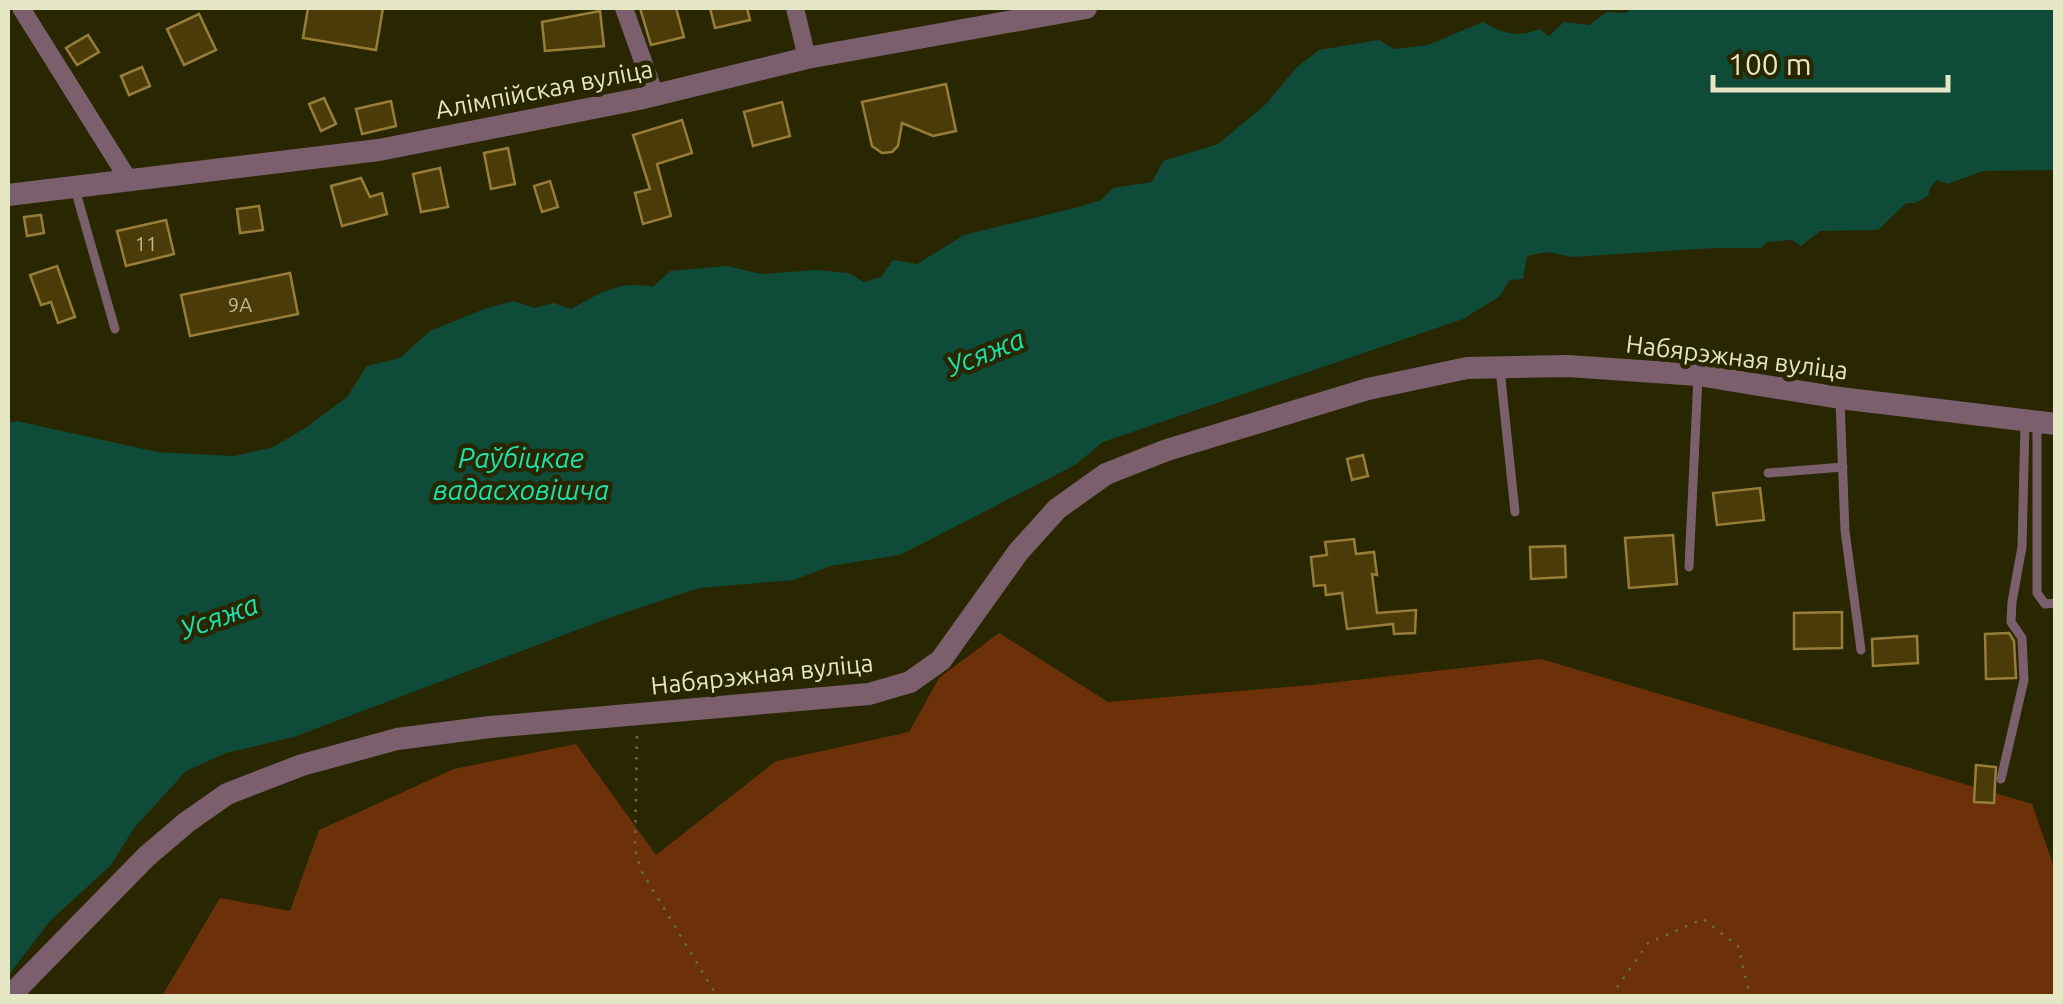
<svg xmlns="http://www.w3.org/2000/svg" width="2063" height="1004" font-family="Ubuntu,sans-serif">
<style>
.green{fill:#6c3109}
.water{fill:#0f4b39}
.building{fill:#4b3b09;stroke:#977d38;stroke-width:2.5}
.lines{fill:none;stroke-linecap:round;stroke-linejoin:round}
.path{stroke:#6c6c47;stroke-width:2.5;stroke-dasharray:2.5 8;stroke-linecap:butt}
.service{stroke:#7c5f6d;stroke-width:9}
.minor{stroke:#7c5f6d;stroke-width:18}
.tertiary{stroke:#7c5f6d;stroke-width:22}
.labels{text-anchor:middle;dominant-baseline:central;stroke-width:9;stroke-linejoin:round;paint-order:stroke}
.number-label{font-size:20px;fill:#bebb94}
.street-label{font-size:25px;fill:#e5e6c3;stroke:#282701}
.water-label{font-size:28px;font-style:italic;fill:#1ce0ad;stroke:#282701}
</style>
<rect width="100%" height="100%" fill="#282701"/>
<polygon class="green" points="999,633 1108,702 1311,685 1541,659 2032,804 2055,870 2055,996 162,996 220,898 290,911 319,830 454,769 576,744 656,855 776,761 909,732 939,678"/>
<path class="water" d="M1633,8H2055V170L1983,171L1947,184L1937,180L1930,188L1928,196L1915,203H1906L1878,230L1820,231L1801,246L1792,240L1767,242L1761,248H1714L1572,257L1547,252L1527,256L1523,279L1510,280L1500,296L1463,319L1103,442L1075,465L900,555L830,566L794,580L699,588L606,619L294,737L226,753L186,771L134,828L111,865L49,922L8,976V423L17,421L157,452L233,456L271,448L304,429L347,397L367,366L400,358L430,331L484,309L514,301L534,308L554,303L571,309C600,293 619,280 653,287L670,271L727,266L761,274L816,270L848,273L864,282L881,277L893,260L917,264L964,235L1079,207L1101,200L1113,188L1152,182L1163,161L1218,144L1265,105L1296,68L1319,50L1379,40L1394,49L1428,45L1483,22C1503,34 1518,38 1539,29L1549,36L1564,22L1589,25L1607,12L1625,13Z"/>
<g class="building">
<polygon points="308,8 383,8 376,50 303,38"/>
<polygon points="640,8 676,8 684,37 651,45"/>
<polygon points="710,8 747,8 750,20 715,28"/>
<polygon points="600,11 604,46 545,51 542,22"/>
<polygon points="199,14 216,50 184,65 167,29"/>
<polygon points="88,35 99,52 77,65 66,48"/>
<polygon points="142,67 150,86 129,95 121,76"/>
<polygon points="946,84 956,131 933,136 902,123 898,146 892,152 882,153 872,146 862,102"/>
<polygon points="324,98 336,124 321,131 309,104"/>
<polygon points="391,101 396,126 362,134 356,109"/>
<polygon points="782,102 790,136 753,146 744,112"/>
<polygon points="682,120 692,153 657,164 671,216 643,224 635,193 650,189 633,135"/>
<polygon points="508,148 515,184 491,189 484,153"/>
<polygon points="440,168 448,207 421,212 413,174"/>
<polygon points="361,178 370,197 382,193 387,214 342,226 331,186"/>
<polygon points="550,181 558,207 542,212 534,186"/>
<polygon points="259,206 263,230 240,233 237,209"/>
<polygon points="41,215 44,233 27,236 24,217"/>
<polygon points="166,220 174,254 126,266 117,231"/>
<polygon points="57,266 75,317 58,323 51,302 41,305 30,275"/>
<polygon points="290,273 298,314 190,336 181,295"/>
<polygon points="1363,455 1368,476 1352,480 1347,459"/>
<polygon points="1760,488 1764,520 1717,525 1713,493"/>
<polygon points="1673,535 1677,584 1629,588 1625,538"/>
<polygon points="1354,539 1356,554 1374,552 1377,575 1372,574 1377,613 1416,610 1415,633 1394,634 1393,624 1347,629 1342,593 1326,595 1325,585 1314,586 1311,557 1327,555 1325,542"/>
<polygon points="1565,546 1566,577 1531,579 1530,547"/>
<polygon points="1842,612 1842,648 1794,649 1794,613"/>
<polygon points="2009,633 2014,641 2016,678 1986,679 1985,634"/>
<polygon points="1917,636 1918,663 1873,666 1872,639"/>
<polygon points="1976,765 1996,767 1994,803 1974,802"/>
</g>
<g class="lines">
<g class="path">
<polyline points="637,736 635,850 642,872 717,996"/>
<polyline points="1611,996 1648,943 1703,919 1738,946 1750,996"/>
</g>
<g class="service">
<polyline points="75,189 115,329"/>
<polyline points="1500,369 1515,512"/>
<polyline points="1840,401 1845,531 1861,650"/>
<polyline points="2037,426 2037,593 2045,604 2056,603"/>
<polyline points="1768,473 1843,467"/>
<polyline points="1689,567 1698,377"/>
<polyline points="2001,779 2024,680 2022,638 2011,622 2012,602 2022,547 2025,424"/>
</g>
<g class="minor">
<polyline points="21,8 130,182"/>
<polyline points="624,8 655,95"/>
<polyline points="795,8 807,58"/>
</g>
<g class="tertiary">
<polyline points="8,195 379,150 639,99 807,58 1086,8"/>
<polyline points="10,996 147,856 187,822 227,794 302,765 397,739 490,727 869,694 910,682 941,660 1019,551 1057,509 1106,474 1167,450 1368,389 1467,368 1568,366 1698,375 1840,398 2056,424"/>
</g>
</g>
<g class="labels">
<g class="number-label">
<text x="146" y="243">11</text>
<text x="240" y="304">9А</text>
</g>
<g class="street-label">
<text transform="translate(544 89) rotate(-11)">Алімпійская вуліца</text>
<text transform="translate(1737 357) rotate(7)">Набярэжная вуліца</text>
<text transform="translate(762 674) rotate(-6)">Набярэжная вуліца</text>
</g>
<g class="water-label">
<text transform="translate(985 352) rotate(-22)">Усяжа</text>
<text x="521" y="457">Раўбіцкае<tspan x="521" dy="32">вадасховішча</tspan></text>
<text transform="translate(219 616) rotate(-20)">Усяжа</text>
</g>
</g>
<rect width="2063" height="1004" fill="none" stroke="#e5e6c3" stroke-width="20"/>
<path d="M1713 75v15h235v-15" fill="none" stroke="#e5e6c3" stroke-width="5"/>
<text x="1728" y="75" font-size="30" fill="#e5e6c3" stroke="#282701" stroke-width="8" paint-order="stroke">100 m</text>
</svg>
